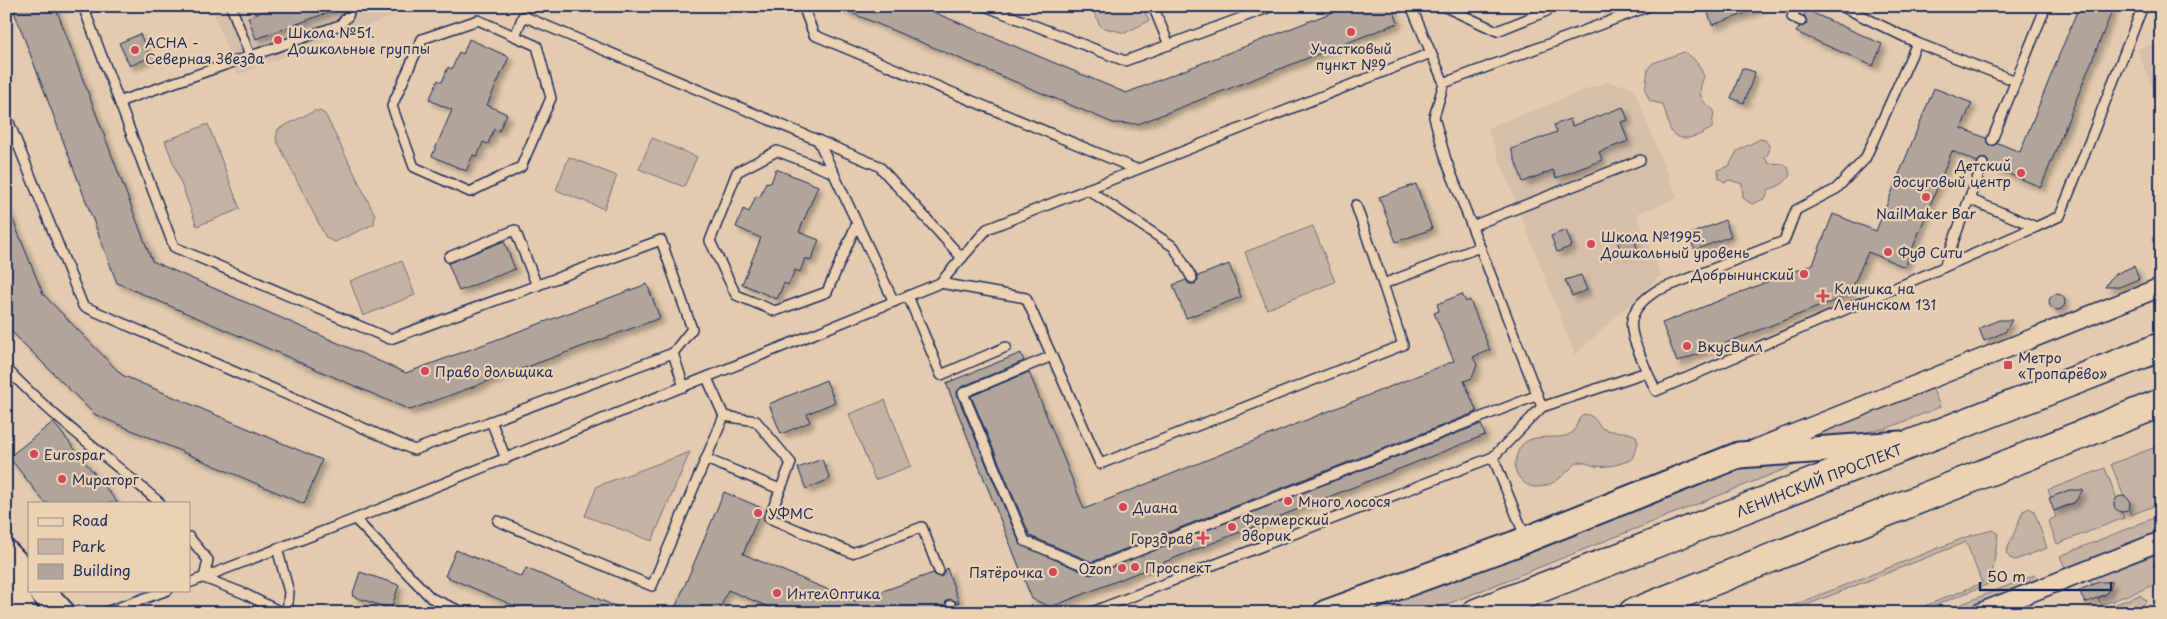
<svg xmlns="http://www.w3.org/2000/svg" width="2167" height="619" font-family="'Playpen Sans',sans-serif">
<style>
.built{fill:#d5bfaa}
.green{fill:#c6b3a4;stroke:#707181}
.building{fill:#b1a49b;stroke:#1b2f5e;filter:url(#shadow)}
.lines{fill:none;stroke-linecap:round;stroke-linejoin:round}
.lane-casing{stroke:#1b2f5e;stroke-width:12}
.street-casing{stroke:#1b2f5e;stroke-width:21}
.secondary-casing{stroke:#1b2f5e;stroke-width:29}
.primary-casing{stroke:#1b2f5e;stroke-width:31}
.lane{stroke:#ecd1b3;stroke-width:9}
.street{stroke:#ecd1b3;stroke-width:18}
.secondary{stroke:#ecd1b3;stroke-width:25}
.primary{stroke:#ecd1b3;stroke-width:28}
.poi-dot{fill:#d1495b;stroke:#ecd1b3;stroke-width:2}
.labels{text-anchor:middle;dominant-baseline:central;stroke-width:4.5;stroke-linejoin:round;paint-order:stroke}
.poi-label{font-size:14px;fill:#1b2f5e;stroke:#ecd1b3;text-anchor:start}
.street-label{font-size:14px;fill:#1b2f5e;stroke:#ecd1b3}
</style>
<defs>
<filter id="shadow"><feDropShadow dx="4.5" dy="4.5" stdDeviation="2.5" flood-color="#0004"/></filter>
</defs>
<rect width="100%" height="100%" fill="#e4cbb0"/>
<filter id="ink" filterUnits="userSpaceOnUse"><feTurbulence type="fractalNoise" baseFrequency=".02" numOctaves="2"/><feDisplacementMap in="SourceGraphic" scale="10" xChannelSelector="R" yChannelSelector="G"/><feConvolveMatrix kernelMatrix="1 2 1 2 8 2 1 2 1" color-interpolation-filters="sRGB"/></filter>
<g filter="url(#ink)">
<g class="built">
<polygon points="211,6 419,6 237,75"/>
<polygon points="702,6 742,6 728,18"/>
<polygon points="2161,41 2161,110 2137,49"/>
<polygon points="1606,82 1633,87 1677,198 1637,214 1661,275 1575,355 1487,128"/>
</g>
<g class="green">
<polygon points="1098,6 1143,6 1149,21 1125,33 1101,27 1092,9"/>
<path d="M1684,52C1695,58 1700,65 1704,77C1697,92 1700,102 1714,110L1712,128C1701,135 1680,145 1671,131C1667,123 1667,113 1662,104L1650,101L1645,90L1648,69L1653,63Z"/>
<polygon points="314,111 320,111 325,114 375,215 374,224 335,242 326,238 276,139 278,129"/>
<polygon points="208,124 240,209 197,226 165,141"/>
<polygon points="652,138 697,157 684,187 639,169"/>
<path d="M1760,139L1765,140C1771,147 1771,151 1765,158L1768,163L1784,164L1788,167L1790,174C1786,183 1779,187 1769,189L1766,198L1752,204L1743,198L1742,184L1730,180L1724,182L1719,178L1718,170L1729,166L1737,151Z"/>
<polygon points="569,157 617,176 604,209 556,190"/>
<polygon points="1313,226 1335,282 1267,309 1245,252"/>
<polygon points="402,261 415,295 363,316 350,281"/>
<polygon points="1932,387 1940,407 1888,428 1819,441 1815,439 1816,433"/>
<polygon points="885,400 911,466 875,480 849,414"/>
<path d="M1586,414C1597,417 1596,425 1604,429C1614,433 1625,430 1636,436L1638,443L1632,459C1622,464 1606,468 1595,466C1590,465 1585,462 1580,462C1572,462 1560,488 1534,487C1528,486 1522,482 1519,477C1515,472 1514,465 1516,459C1521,426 1557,443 1570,434C1579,429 1575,417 1586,414Z"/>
<polygon points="2161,445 2161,503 2131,515 2129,509 2130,502 2124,497 2111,464"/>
<polygon points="690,452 652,541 585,516 597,486"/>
<polygon points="1805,461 1425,613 1368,613 1403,594 1731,466"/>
<polygon points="2105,468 2117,499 2114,503 2115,508 2122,513 2124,518 2057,544 2048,521 2056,517 2054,511 2072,504 2077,498 2075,491 2073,490 2051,497 2048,490"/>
<polygon points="2030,508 2034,511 2047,548 2015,560 2010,558 2006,553 2023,511"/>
<polygon points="2161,515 2161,530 2065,568 2060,556"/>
<polygon points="1993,530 1998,534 1991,583 1916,613 1907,613 1982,583 1966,542 1786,613 1774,613 1969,536"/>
<polygon points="2161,553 2161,561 2153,565 2160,583 2101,605 2098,598 2106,594 2108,588 2092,585 2089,579"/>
<polygon points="2035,575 2039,579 1954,613 1939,613"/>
<polygon points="2140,595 2147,601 2140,608 2139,613 2092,613"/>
</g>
<g class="building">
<polygon points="12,6 55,6 152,261 406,373 647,284 660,318 410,410 117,283"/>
<polygon points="276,6 340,6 340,8 256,39 248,17"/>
<polygon points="835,6 919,6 1126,93 1348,6 1392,6 1398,23 1138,124 1113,123"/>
<polygon points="1706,6 1759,6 1759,9 1712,25"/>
<polygon points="2079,6 2114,6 2041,187 1989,166 1988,161 1985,158 1980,159 1977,162 1952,151 1905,267 1868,252 1849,295 1677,362 1662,323 1813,264 1833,214 1876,231 1934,88 1972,103 1961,128 1986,138 1989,146 1993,146 1998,143 2020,152"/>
<polygon points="1806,10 1882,44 1873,66 1796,32 1799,27 1804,26 1807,23 1804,15"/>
<polygon points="140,34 150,57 130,66 119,43"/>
<polygon points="469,39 509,57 487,105 507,114 499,131 494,129 488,144 483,142 477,157 473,155 466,171 432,156 452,110 429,100 438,80 442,82 448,67 452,69 459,52 463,54"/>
<polygon points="1742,68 1755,72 1744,103 1731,98"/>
<polygon points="1623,107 1628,120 1621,122 1628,141 1599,152 1602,160 1556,178 1553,170 1523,182 1511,149 1557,132 1554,125 1570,119 1572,126"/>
<polygon points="776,169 818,186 799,232 819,240 811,261 805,258 800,272 795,270 788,285 784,283 777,299 742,284 761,238 736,227 743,209 749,212 756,196 760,197 766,182 771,183"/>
<polygon points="1416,184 1432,229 1396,242 1379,197"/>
<polygon points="6,203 43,294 122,375 322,460 304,504 94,414 6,326"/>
<polygon points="1725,220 1731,236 1695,250 1688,235"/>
<polygon points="1566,230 1572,246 1557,252 1551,236"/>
<polygon points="1631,232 1637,248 1622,254 1616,238"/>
<polygon points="504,241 515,269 459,291 448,263"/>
<polygon points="1229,264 1241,297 1186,318 1173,285 1186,280 1189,284 1195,284 1198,281 1198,276"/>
<polygon points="2134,266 2139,279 2119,287 2105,287 2113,275"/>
<polygon points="1581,275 1587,290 1572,296 1565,280"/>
<polygon points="1462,294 1466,302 1470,300 1490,350 1473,357 1477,365 1472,378 1464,381 1477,412 1092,562 1030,536 971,396 1029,372 1084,509 1454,361 1434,313 1439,311 1437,304"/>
<circle cx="2057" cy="302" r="8"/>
<polygon points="1999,320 2012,320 2005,332 1984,341 1979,328"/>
<polygon points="1021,353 1024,361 961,387 957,392 957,395 1020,544 1090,575 1481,424 1485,435 1051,607 1032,599 946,383"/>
<polygon points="826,380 835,402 807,414 810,422 781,434 769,404"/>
<polygon points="53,422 118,503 45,503 9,457"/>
<polygon points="822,459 830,479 806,489 798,468"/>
<polygon points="2069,490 2083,490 2075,502 2054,511 2049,498"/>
<polygon points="724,492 762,508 743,554 855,601 933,573 936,576 941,577 947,568 959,603 949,599 946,601 945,607 930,613 783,613 728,590 718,613 673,613"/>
<circle cx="2122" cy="504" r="8"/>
<polygon points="456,550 522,577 526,568 631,613 531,613 445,576"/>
<polygon points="360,572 399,585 391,609 352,596"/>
<polygon points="2099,582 2113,582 2106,594 2085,603 2079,590"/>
</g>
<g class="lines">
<defs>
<g id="lane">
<polyline points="83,6 174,247 390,339 661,240 692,329 673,353 684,387"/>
<polyline points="231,6 250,56"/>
<polyline points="803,6 814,35 1136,169"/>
<polyline points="985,6 1125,61 1273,6"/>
<polyline points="1153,6 1169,45"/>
<polyline points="1411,6 1431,53"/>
<polyline points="1443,6 1497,31 1547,11 1549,6"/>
<polyline points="1797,6 1792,17 1801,21"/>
<polyline points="1841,6 1917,43 2016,81"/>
<polygon points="478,20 537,46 551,98 521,167 470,192 414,167 392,106 422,39"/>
<polyline points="515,36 523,16 879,166 962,258"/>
<polyline points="121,101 340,25 348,16 351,6"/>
<polyline points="6,115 83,306 414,450 673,353"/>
<polyline points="818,140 894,302"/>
<polyline points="1992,140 2046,6"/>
<polyline points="834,173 777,151 737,172 710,241 736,295 775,311 827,292 857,223"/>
<polyline points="1087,189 1174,247 1192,278"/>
<polyline points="1969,199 1983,164"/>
<polyline points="1356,205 1383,284"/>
<polyline points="1472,226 1640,160"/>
<polyline points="449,257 515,230 537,286"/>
<polyline points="1944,267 2036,227"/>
<polyline points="940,283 1026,298 1100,464 1403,345 1383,284 1480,247"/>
<polyline points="908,296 941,375 1006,347"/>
<polyline points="1052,356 963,393 1025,541 1092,569 1538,395"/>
<path d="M6,368C53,418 109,458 160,503"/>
<polyline points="1647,372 1656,391 1944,267 1969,199 2036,227 2060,216 2143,6"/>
<polyline points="707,378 724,416 756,421 791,463 769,518 852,553 922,527 939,571"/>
<path d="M1542,407L1647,372C1634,337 1616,317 1656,291L1784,241L1796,210L1836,189L1865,159L1917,43"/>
<polyline points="491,421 506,459"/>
<polyline points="1493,457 1526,539"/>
<polyline points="706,459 780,489"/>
<polyline points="355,519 431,598 465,613"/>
<polyline points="498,521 652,586 724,416"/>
<polyline points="189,537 208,560 204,578 243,593 283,613"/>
<polyline points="277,548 289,592 287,613"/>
<polyline points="189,583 355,519 940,283 987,229 1431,53 1444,83 1650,6"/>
<polyline points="951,605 954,613"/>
<polyline points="103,613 168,590"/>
<polyline points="1089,613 1493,457 1542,407 1446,160 1434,117 1444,83"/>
</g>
<g id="street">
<polyline points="1755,449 2161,287"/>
<polyline points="1979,613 2161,541"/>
</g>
<g id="secondary">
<polyline points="6,553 29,577"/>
<polyline points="6,577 25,613"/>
<polyline points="41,590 62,613"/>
<polyline points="1326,613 1515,544 1739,455 1901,444"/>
</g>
<g id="primary">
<path id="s1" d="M1476,613L2161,347"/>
<polyline points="1633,613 2161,403"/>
</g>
</defs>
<use href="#lane" class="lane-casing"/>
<use href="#street" class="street-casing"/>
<use href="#secondary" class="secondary-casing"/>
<use href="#primary" class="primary-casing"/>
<use href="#lane" class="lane"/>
<use href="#street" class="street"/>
<use href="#secondary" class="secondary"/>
<use href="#primary" class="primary"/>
</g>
</g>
<g class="poi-dot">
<circle cx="1351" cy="32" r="5"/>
<circle cx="278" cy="40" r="5"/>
<circle cx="135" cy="50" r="5"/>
<circle cx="2021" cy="173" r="5"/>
<circle cx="1926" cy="197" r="5"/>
<circle cx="1591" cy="244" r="5"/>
<circle cx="1888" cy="252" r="5"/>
<circle cx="1804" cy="274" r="5"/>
<path d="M1820.5 288.5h5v5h5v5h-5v5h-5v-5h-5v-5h5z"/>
<circle cx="1687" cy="346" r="5"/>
<rect x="2003" y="360" width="10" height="10" rx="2.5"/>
<circle cx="425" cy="371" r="5"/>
<circle cx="34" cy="454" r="5"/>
<circle cx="62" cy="479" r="5"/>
<circle cx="1288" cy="501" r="5"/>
<circle cx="1123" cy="507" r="5"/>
<circle cx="758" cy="513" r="5"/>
<circle cx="1232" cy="527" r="5"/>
<path d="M1200.5 530.5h5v5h5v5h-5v5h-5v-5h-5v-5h5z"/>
<circle cx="1135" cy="567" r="5"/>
<circle cx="1122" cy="568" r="5"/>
<circle cx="1053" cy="572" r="5"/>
<circle cx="777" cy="593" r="5"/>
</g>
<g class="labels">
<g class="poi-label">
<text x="288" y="32">Школа №51.<tspan x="288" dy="16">Дошкольные группы</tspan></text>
<text x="145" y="42">АСНА -<tspan x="145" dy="16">Северная Звезда</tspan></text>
<text x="1351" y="48" text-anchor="middle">Участковый<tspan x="1351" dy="16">пункт №9</tspan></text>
<text x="2011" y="165" text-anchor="end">Детский<tspan x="2011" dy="16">досуговый центр</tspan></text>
<text x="1926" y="213" text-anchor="middle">NailMaker Bar</text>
<text x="1601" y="236">Школа №1995.<tspan x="1601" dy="16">Дошкольный уровень</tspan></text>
<text x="1898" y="252">Фуд Сити</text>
<text x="1794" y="274" text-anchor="end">Добрынинский</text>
<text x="1834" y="288">Клиника на<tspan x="1834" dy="16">Ленинском 131</tspan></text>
<text x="1697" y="346">ВкусВилл</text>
<text x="2018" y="357">Метро<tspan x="2018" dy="16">«Тропарёво»</tspan></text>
<text x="435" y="371">Право дольщика</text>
<text x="44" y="454">Eurospar</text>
<text x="72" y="479">Мираторг</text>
<text x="1298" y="501">Много лосося</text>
<text x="1133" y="507">Диана</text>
<text x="768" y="513">УФМС</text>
<text x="1242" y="519">Фермерский<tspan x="1242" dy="16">дворик</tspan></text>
<text x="1193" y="538" text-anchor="end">Горздрав</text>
<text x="1145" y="567">Проспект</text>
<text x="1112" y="568" text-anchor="end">Ozon</text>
<text x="1043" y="572" text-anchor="end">Пятёрочка</text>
<text x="787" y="593">ИнтелОптика</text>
</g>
<g class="street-label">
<text stroke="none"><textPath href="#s1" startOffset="368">ЛЕНИНСКИЙ ПРОСПЕКТ</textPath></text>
</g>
</g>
<rect width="2167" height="619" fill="none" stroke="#ecd1b3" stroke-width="25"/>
<rect x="12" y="12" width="2142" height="594" fill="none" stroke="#1b2f5e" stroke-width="2" filter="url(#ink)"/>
<rect x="28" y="502" width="162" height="90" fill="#ecd1b3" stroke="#989091"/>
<rect x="38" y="518" width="25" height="8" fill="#ecd1b3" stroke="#989091"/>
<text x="72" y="526" font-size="15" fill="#1b2f5e">Road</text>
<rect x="38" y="539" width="25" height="15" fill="#c6b3a4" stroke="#989091"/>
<text x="72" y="552" font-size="15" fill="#1b2f5e">Park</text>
<rect x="38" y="564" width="25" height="15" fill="#b1a49b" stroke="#989091"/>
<text x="72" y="576" font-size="15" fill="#1b2f5e">Building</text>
<path d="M1980 582v8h131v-8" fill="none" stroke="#1b2f5e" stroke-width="2.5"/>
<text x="1987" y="582" font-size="15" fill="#1b2f5e" stroke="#ecd1b3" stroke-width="4" paint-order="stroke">50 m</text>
</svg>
